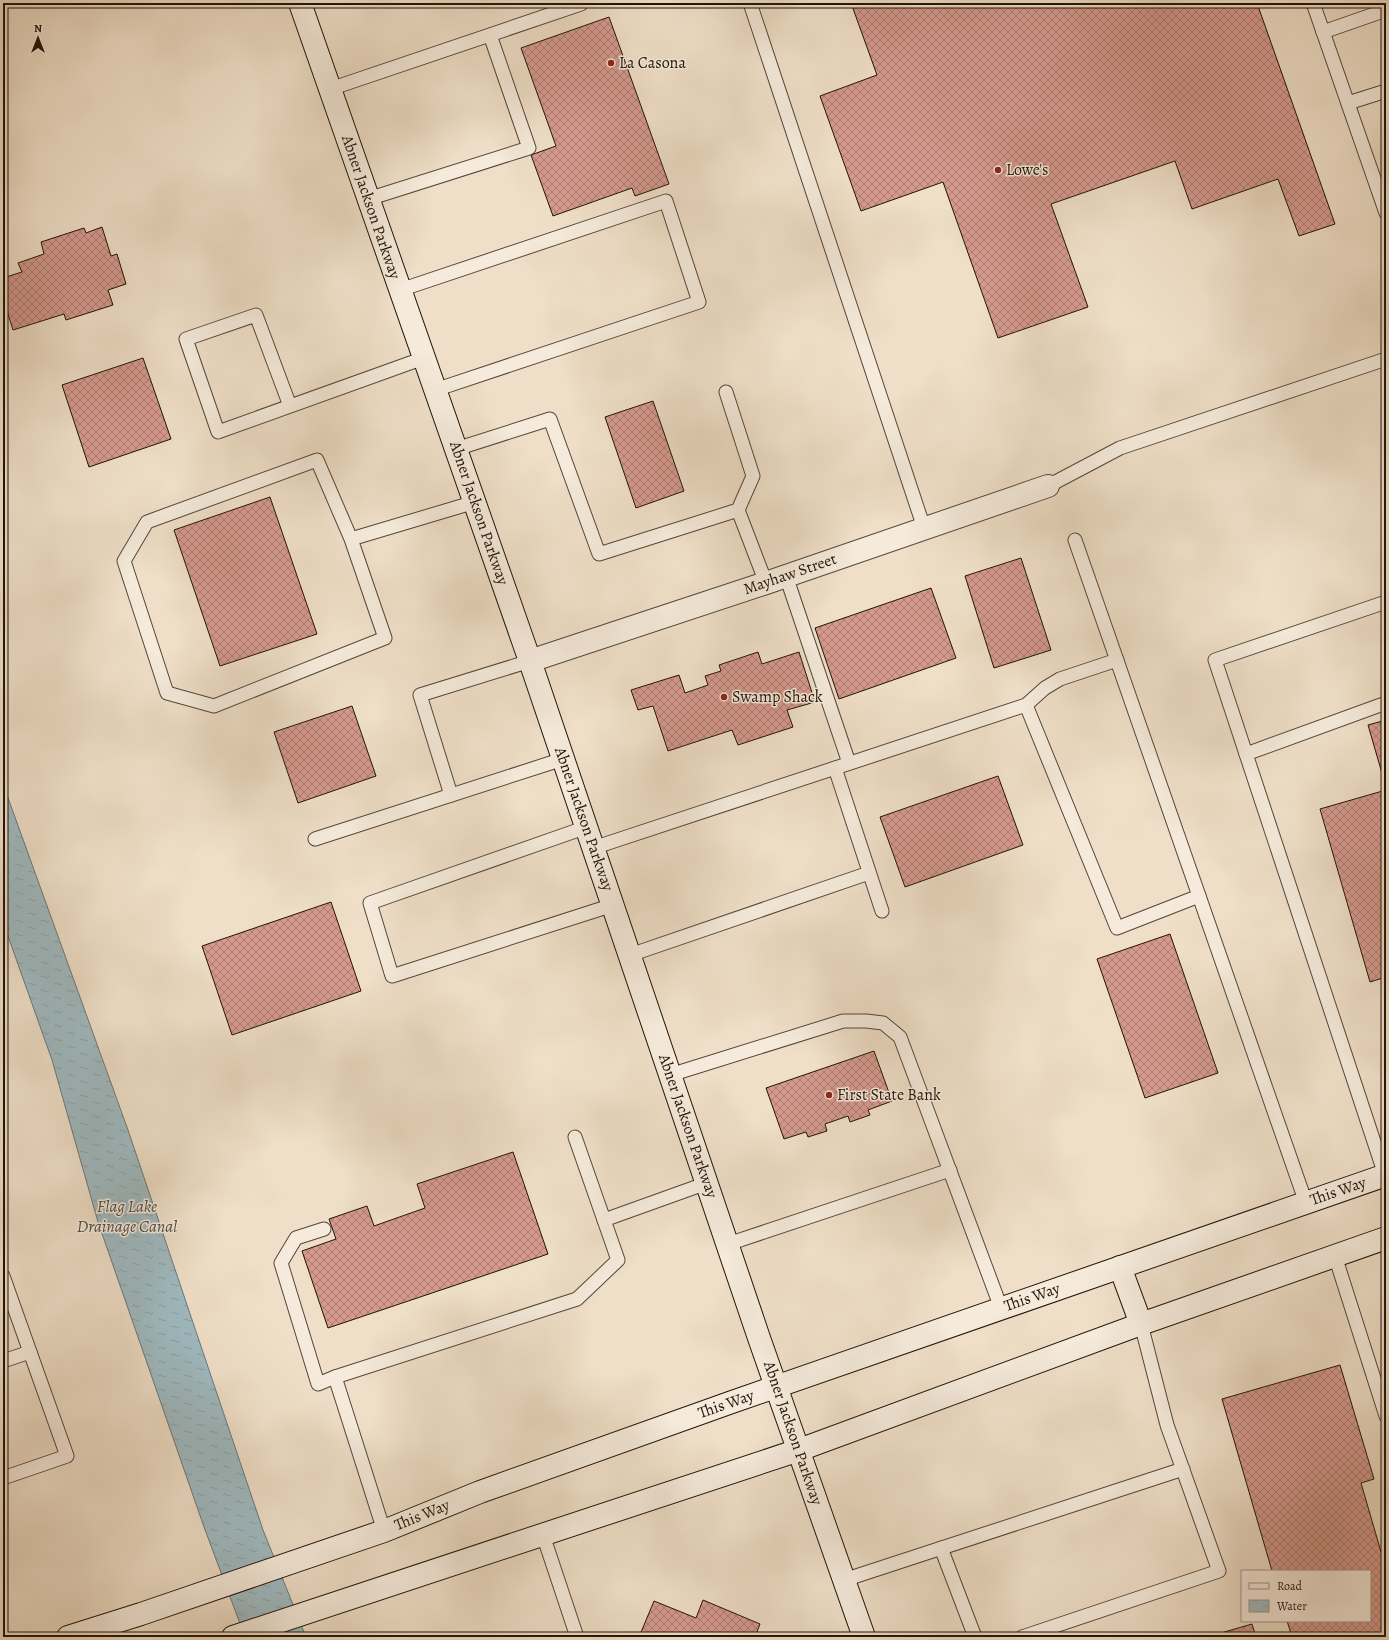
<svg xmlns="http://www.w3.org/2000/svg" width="1389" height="1640" font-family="Alegreya,serif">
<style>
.water{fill:url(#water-ripples);stroke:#6c7777}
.building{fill:url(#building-cross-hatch);stroke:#201308}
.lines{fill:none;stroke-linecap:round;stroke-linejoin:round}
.lane-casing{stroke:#544638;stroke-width:15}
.street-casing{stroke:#544638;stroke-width:24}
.secondary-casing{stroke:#201308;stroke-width:24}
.lane{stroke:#f5eadb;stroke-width:13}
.street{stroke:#f5eadb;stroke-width:22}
.secondary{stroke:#f5eadb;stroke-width:22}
.poi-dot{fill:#8f2418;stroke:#f5eadb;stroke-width:1.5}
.labels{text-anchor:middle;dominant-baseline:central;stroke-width:3;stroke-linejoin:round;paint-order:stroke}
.poi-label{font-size:16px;fill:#201308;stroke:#f5eadb;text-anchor:start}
.street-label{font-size:16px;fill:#201308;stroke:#f5eadb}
.water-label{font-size:17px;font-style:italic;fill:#4c4d49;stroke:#f5eadb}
</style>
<defs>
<pattern id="water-ripples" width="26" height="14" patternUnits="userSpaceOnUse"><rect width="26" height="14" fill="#9fbac1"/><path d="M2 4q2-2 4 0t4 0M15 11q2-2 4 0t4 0" fill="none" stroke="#899fa4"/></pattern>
<pattern id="building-cross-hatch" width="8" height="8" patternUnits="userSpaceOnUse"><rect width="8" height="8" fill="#d5998e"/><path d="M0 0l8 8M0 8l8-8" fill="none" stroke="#ac7c72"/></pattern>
</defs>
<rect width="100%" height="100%" fill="#efdfc8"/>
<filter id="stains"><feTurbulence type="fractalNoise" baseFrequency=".005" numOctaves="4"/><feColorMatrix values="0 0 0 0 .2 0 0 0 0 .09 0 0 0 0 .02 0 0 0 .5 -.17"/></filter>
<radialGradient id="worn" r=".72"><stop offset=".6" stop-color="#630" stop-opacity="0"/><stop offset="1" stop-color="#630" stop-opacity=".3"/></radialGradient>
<polygon class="water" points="3,784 128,1130 263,1530 306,1637 245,1637 204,1527 98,1222 52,1060 3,922"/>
<g class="building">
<polygon points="851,3 1257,3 1335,224 1299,236 1278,179 1192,209 1175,161 1051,204 1088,307 998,338 943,182 861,211 820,96 877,75"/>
<polygon points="609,17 669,184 635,196 632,188 553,216 531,155 556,146 521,48"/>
<polygon points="102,227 111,256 117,254 126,284 108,290 113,305 66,320 64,314 13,330 3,298 3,278 22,272 18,263 44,254 41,242 84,228 86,233"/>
<polygon points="143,358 171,439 89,467 62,385"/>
<polygon points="653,401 684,491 636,508 605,417"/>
<polygon points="270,497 317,634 220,666 174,530"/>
<polygon points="1021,558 1051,650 994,668 965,576"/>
<polygon points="931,588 956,658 839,699 815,628"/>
<polygon points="758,652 762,664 799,652 815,702 787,710 793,727 738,745 732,730 668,751 653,706 638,710 631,690 679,675 685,693 708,685 705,676 721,671 719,665"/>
<polygon points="352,706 376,776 298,803 274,732"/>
<polygon points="1386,720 1386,787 1368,725"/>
<polygon points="998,776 1023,845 905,887 880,817"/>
<polygon points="1386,790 1386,977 1370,982 1320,809"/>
<polygon points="331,902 361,991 232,1035 202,946"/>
<polygon points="1170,934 1218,1073 1145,1098 1097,959"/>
<polygon points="874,1051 892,1101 868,1110 870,1115 850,1122 848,1116 825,1124 827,1131 808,1137 806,1132 784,1139 766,1088"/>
<polygon points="513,1152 548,1254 328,1328 302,1251 336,1239 329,1219 367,1206 374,1226 425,1208 417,1184"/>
<polygon points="1340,1365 1374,1479 1361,1483 1386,1569 1386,1637 1292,1637 1287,1621 1370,1621 1370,1571 1272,1571 1222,1399"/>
<polygon points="703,1600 760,1624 755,1637 639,1637 654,1601 696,1618"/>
<polygon points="1252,1624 1256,1637 1207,1637"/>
</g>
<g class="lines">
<defs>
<g id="lane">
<polyline points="750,3 924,528"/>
<polyline points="1313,3 1386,213"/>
<polyline points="1323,32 1386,10"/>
<polyline points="330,89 581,4"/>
<polyline points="1348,103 1386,91"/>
<polyline points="368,199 529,148 490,35"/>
<polyline points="400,290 666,201 699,302 435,390"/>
<polyline points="290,406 256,315 186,339 218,432 424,358"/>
<polyline points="456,449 550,419 599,554 738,510 753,476 726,392"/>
<polyline points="1048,486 1120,448 1386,359"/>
<polyline points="738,510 766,583"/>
<polyline points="351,539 385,638 214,706 167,693 124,561 147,522 317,460 351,539 475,502"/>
<polyline points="1075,540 1306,1203"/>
<polyline points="786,576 849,763"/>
<polyline points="1026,705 1117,928 1199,896"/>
<polyline points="1246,754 1386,703"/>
<polyline points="835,768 882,911"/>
<polyline points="451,795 420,695 530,661"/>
<polyline points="587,827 370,903 392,976 613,905"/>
<polyline points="315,839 563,759"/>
<polyline points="593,848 1026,705 1045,688 1060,679 1117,660"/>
<polyline points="630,955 869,873"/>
<polyline points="670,1075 843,1021 866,1021 883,1023 900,1037 1001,1308"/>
<polyline points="1385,1175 1215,660 1386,602"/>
<polyline points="604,1220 707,1183"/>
<polyline points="324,1229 296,1238 281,1263 318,1384 335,1377 577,1299 618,1260 575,1137"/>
<polyline points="728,1244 950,1170"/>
<polyline points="1335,1256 1386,1416"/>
<polyline points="3,1276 67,1456 3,1478"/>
<polyline points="3,1361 30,1352"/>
<polyline points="335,1377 384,1531"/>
<polyline points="543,1535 577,1637"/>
<polyline points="941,1548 975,1637"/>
<polyline points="844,1580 1183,1469"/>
<polyline points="1022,1637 1219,1571 1167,1425 1141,1324"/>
</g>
<polyline id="street" points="530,661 766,583 1048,486"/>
<g id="secondary">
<polyline points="300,3 530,661 759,1338 864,1637"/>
<polyline points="1120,1267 1141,1324"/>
<polyline points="68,1637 141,1614 384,1531 480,1492 732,1402 1386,1175"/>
<polyline points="233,1637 799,1450 1141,1324 1386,1238"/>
</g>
</defs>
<use href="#lane" class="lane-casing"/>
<use href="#street" class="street-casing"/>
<use href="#secondary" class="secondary-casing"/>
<use href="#lane" class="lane"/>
<use href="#street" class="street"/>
<use href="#secondary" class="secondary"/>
</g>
<g class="poi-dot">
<circle cx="611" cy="63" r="4"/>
<circle cx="998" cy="170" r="4"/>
<circle cx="724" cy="697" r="4"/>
<circle cx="829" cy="1095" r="4"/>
</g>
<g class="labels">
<g class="poi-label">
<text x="619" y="63">La Casona</text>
<text x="1006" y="170">Lowe's</text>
<text x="732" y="697">Swamp Shack</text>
<text x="837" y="1095">First State Bank</text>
</g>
<g class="street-label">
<text transform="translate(371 207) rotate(71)">Abner Jackson Parkway</text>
<text transform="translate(479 513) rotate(71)">Abner Jackson Parkway</text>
<text transform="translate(790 574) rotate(-19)">Mayhaw Street</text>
<text transform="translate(584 819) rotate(71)">Abner Jackson Parkway</text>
<text transform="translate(688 1126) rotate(71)">Abner Jackson Parkway</text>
<text transform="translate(1338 1191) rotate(-19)">This Way</text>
<text transform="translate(1032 1297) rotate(-19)">This Way</text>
<text transform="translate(726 1404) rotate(-19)">This Way</text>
<text transform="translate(793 1433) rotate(71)">Abner Jackson Parkway</text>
<text transform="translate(422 1515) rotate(-22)">This Way</text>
</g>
<g class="water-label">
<text x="127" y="1206">Flag Lake<tspan x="127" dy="20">Drainage Canal</tspan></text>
</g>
</g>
<rect width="1389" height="1640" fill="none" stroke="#efdfc8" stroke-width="16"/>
<rect x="4" y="4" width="1381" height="1632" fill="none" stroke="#201308" stroke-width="2"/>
<rect x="8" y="8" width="1373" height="1624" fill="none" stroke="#201308"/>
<rect x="1241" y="1570" width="130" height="52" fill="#f5eadb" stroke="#a09487"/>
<rect x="1249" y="1583" width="20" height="6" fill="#f5eadb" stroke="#a09487"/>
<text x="1277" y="1590" font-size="12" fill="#201308">Road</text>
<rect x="1249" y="1600" width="20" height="12" fill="url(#water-ripples)" stroke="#a09487"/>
<text x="1277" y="1610" font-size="12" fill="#201308">Water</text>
<g transform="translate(38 38)" stroke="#f5eadb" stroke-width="3" paint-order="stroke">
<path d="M0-3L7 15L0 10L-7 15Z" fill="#201308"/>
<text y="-6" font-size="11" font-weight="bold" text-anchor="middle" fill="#201308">N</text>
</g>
<rect width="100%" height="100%" filter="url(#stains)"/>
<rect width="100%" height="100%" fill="url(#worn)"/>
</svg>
